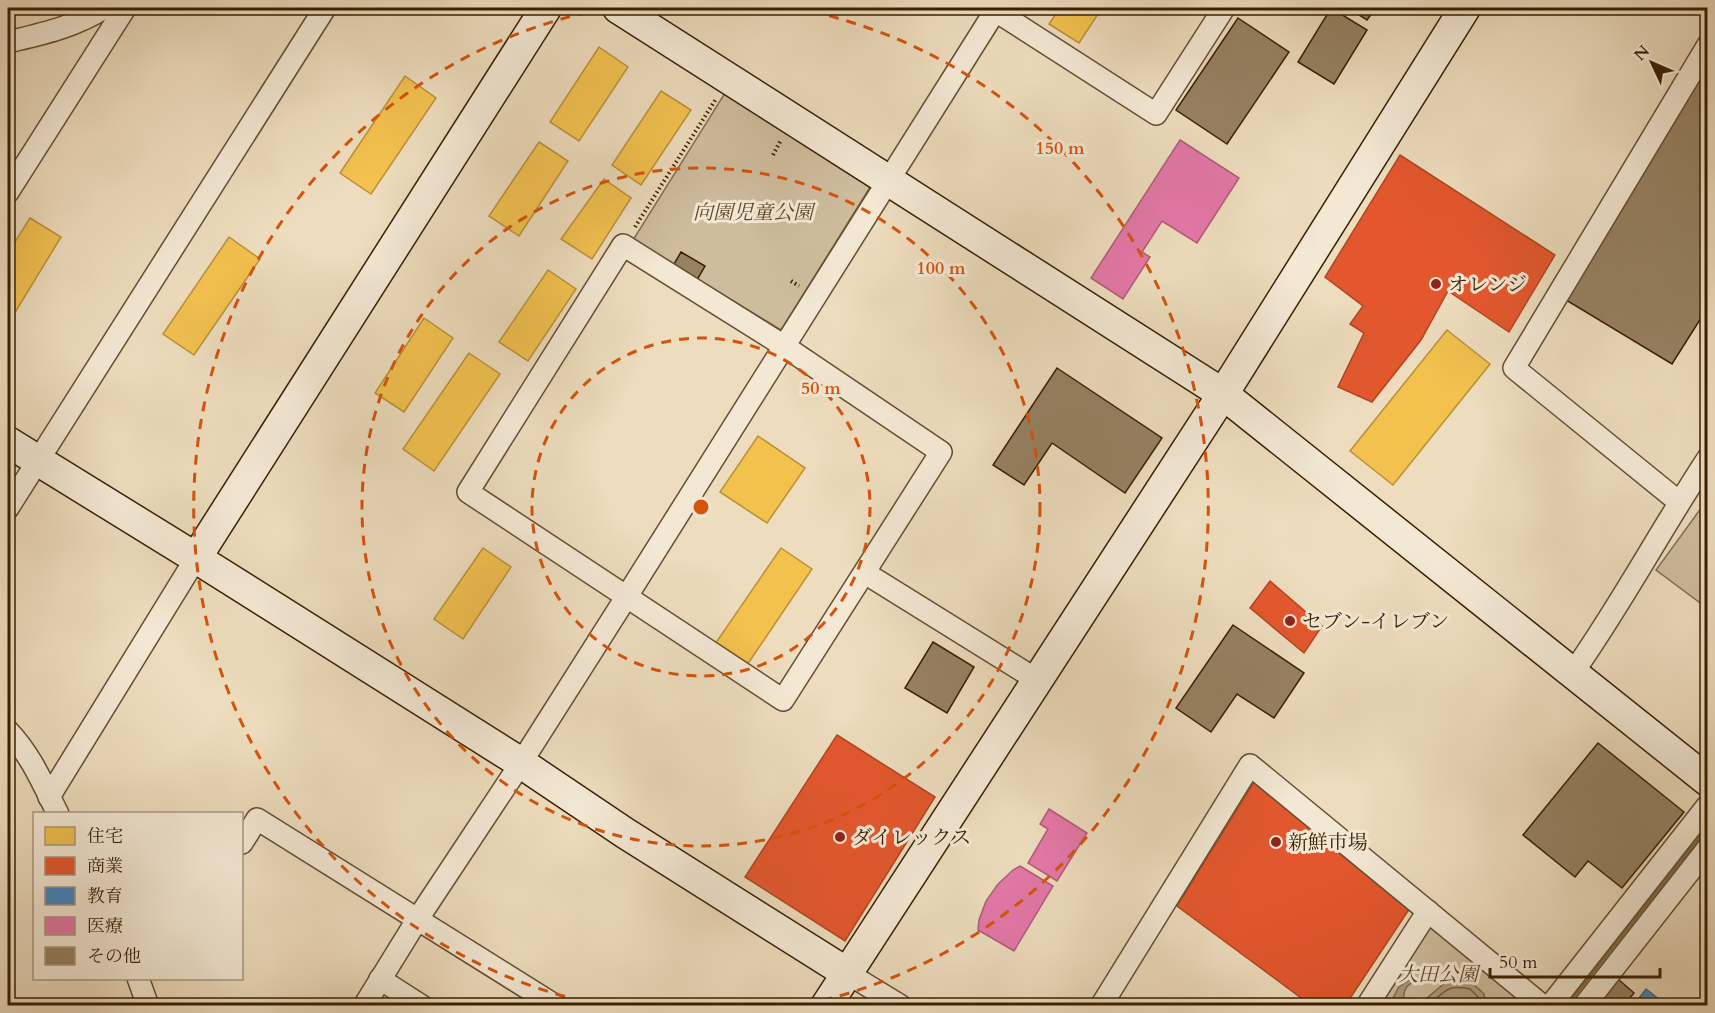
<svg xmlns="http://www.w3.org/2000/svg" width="1715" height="1013" font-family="Cardo,'Noto Serif JP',serif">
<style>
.green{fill:#cebc9d;stroke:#826e4e;stroke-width:1.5}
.water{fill:#af9c7d;stroke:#7f6a4b;stroke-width:1.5}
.homes{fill:#f2c14e;stroke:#ba9037;stroke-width:1.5}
.shops{fill:#e4572e;stroke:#b04620;stroke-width:1.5}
.schools{fill:#3f88c5;stroke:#3d688a;stroke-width:1.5}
.health{fill:#e377a8;stroke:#af5d76;stroke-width:1.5}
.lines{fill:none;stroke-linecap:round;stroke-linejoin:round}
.shore{stroke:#735e3e;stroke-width:1.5}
.stream{stroke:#7f6a4b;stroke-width:7}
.building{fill:#968162;stroke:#371f00;stroke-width:1.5}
.street-casing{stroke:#644e2f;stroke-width:24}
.secondary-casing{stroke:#371f00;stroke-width:33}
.path{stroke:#371f00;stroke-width:4;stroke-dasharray:1.5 3;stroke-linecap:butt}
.street{stroke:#f3e8d4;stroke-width:21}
.secondary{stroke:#f3e8d4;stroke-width:30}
.ring{fill:none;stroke:#d6530b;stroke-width:3;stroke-dasharray:10 8}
.poi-dot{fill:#8f2418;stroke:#f3e8d4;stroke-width:2}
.labels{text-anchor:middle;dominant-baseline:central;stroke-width:6;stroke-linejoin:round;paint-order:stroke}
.park-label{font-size:20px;font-style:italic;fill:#5d4627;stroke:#f3e8d4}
.poi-label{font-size:20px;fill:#371f00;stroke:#f3e8d4;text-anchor:start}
.centre{fill:#d6530b;stroke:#f3e8d4;stroke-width:3}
.ring-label{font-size:18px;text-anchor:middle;font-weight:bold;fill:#d6530b;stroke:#f3e8d4;stroke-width:6;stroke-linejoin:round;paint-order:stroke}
</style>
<rect width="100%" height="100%" fill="#eddcbd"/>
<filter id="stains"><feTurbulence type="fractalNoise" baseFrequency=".00333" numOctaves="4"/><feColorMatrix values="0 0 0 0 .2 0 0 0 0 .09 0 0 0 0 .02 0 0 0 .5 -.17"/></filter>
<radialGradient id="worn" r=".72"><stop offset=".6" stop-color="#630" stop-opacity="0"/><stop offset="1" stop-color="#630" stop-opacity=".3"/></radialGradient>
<g class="green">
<polygon points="725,93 872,184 781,330 633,240"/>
<polygon points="1707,500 1707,608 1656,570"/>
<polygon points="1430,927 1527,1005 1380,1006"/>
</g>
<path class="water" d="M1413,977L1414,981C1407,986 1403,989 1404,999L1414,1005L1421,1003L1446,982H1471L1484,994L1486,1005H1389L1399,987Z"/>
<g class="homes">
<polygon points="1060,8 1102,8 1079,43 1049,24"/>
<polygon points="599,47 628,67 579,141 550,122"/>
<polygon points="405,76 436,98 371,194 340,173"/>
<polygon points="661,91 691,110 641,185 612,165"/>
<polygon points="539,142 568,161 519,236 489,216"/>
<polygon points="604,179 631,198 592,259 561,239"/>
<polygon points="30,218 61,237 8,324 8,253"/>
<polygon points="229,237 260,259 194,355 163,334"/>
<polygon points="548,270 576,289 528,361 499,342"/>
<polygon points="424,318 453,338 404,412 375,393"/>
<polygon points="1447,330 1490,364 1393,485 1350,451"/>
<polygon points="469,353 500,374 434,471 403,449"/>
<polygon points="758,436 805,468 767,523 720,492"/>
<polygon points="483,548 511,567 463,639 434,619"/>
<polygon points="781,548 812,569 747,665 715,644"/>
</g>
<g class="shops">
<polygon points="1400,155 1555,255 1509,332 1448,291 1421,340 1372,402 1338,387 1364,333 1350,324 1363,306 1325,277"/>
<polygon points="1270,581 1322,626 1304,653 1250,608"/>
<polygon points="837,735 935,797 845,941 745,877"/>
<polygon points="1254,782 1414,902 1345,1006 1312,1006 1177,906"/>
</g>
<polygon class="schools" points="1646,989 1668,1006 1633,1006"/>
<g class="health">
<polygon points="1180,140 1239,178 1197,243 1162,221 1142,252 1150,257 1123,299 1091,278"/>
<polygon points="1049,809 1087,833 1057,881 1028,863 1048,829 1040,824"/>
<polygon points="1020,866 1053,886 1014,951 978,930 979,920 986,901 998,884 1013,870"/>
</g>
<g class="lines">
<path class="shore" d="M1428,1006C1445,992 1445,984 1470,989L1478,997L1481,1006"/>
<polyline class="stream" points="1567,1002 1703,830"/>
</g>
<g class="building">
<polygon points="1331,8 1367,30 1334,84 1298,62"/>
<polygon points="1348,8 1376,8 1367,20"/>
<polygon points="1238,18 1289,52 1227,144 1176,110"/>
<polygon points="1708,66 1708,307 1672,364 1566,300"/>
<polygon points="681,252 705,266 697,280 673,266"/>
<polygon points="1057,368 1162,438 1125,493 1052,443 1024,485 993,465"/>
<polygon points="1233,625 1304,673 1274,718 1237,694 1211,732 1176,708"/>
<polygon points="933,642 974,667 947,713 905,688"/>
<polygon points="1598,743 1684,812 1622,888 1588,861 1575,877 1523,835"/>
<polygon points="1618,979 1634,993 1623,1006 1595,1006"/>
</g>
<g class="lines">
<defs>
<g id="street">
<polyline points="991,8 1156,114 1224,8"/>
<path d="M8,42C41,34 75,27 104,8"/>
<polyline points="8,192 125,8"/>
<polygon points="623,245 784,346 941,452 783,700 468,492"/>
<polyline points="1679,502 1514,368 1708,45"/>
<polyline points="8,508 325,8"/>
<polyline points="865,573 1037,680"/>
<path d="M1572,674C1621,605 1661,529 1708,458"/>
<path d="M8,731C31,755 43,784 58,814"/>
<polyline points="49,797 196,558"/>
<polyline points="242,843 257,819 556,1006"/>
<polyline points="847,973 901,1006"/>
<polyline points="138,978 148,1006"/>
<polyline points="380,979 422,1006"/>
<polyline points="364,1006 417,920 521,763 627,596 997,8"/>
<polyline points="1101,1006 1250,765 1543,1006"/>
<polyline points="1367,1006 1428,911"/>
<polyline points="1550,1006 1708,805"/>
<polyline points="1584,1006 1708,848"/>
</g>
<g id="secondary">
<polyline points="618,8 1223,394 1708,781"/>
<polyline points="8,442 196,558 521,763 625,833 847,973"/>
<polyline points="196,558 546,8"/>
<polyline points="826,1006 1223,394 1465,8"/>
</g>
</defs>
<use href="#street" class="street-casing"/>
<use href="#secondary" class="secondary-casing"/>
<g class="path">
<polyline points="773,155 781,140"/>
<polyline points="635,227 716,99"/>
<polyline points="791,281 799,286"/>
</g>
<use href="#street" class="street"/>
<use href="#secondary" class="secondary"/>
</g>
<g class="ring">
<circle cx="701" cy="507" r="169"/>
<circle cx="701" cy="507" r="339"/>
<path d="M600 1005A508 508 0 0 1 608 8M794 8A508 508 0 0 1 802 1005"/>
</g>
<g class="poi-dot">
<circle cx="1436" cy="284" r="6"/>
<circle cx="1290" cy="621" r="6"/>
<circle cx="840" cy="837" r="6"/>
<circle cx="1276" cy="842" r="6"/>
</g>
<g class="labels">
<g class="park-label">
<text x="753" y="212">向園児童公園</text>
<text x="1438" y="974">大田公園</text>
</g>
<g class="poi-label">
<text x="1448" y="284">オレンジ</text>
<text x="1302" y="621">セブン-イレブン</text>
<text x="852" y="837">ダイレックス</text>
<text x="1288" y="842">新鮮市場</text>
</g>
</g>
<circle cx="701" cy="507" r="9" class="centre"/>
<g class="ring-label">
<text x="1060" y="154">150 m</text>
<text x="941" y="274">100 m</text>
<text x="821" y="394">50 m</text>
</g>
<rect width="1715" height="1013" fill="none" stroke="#eddcbd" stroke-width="30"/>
<rect x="9" y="9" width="1697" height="995" fill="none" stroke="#371f00" stroke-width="3"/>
<rect x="15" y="15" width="1685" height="983" fill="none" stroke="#371f00" stroke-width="1.5"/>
<rect x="33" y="812" width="210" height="168" fill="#f3e8d4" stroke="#a8987f" stroke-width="1.5"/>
<rect x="45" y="827" width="30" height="18" fill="#f2c14e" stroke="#a8987f" stroke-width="1.5"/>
<text x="87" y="842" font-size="18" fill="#371f00">住宅</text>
<rect x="45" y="857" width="30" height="18" fill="#e4572e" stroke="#a8987f" stroke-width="1.5"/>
<text x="87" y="872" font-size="18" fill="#371f00">商業</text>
<rect x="45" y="887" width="30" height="18" fill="#3f88c5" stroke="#a8987f" stroke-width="1.5"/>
<text x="87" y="902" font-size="18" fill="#371f00">教育</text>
<rect x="45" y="917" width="30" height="18" fill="#e377a8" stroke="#a8987f" stroke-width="1.5"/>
<text x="87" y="932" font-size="18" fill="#371f00">医療</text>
<rect x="45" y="947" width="30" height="18" fill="#968162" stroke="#a8987f" stroke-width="1.5"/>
<text x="87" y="962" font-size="18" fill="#371f00">その他</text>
<g transform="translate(1652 63) rotate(314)" stroke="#f3e8d4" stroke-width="4.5" paint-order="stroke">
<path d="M0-4.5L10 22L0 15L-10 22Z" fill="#371f00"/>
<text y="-9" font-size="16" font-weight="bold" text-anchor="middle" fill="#371f00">N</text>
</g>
<path d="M1490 968v9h170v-9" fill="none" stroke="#371f00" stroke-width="3"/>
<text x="1499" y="968" font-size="18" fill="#371f00" stroke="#f3e8d4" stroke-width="4.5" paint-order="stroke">50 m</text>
<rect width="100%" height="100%" filter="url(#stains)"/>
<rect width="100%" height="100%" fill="url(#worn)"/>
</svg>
